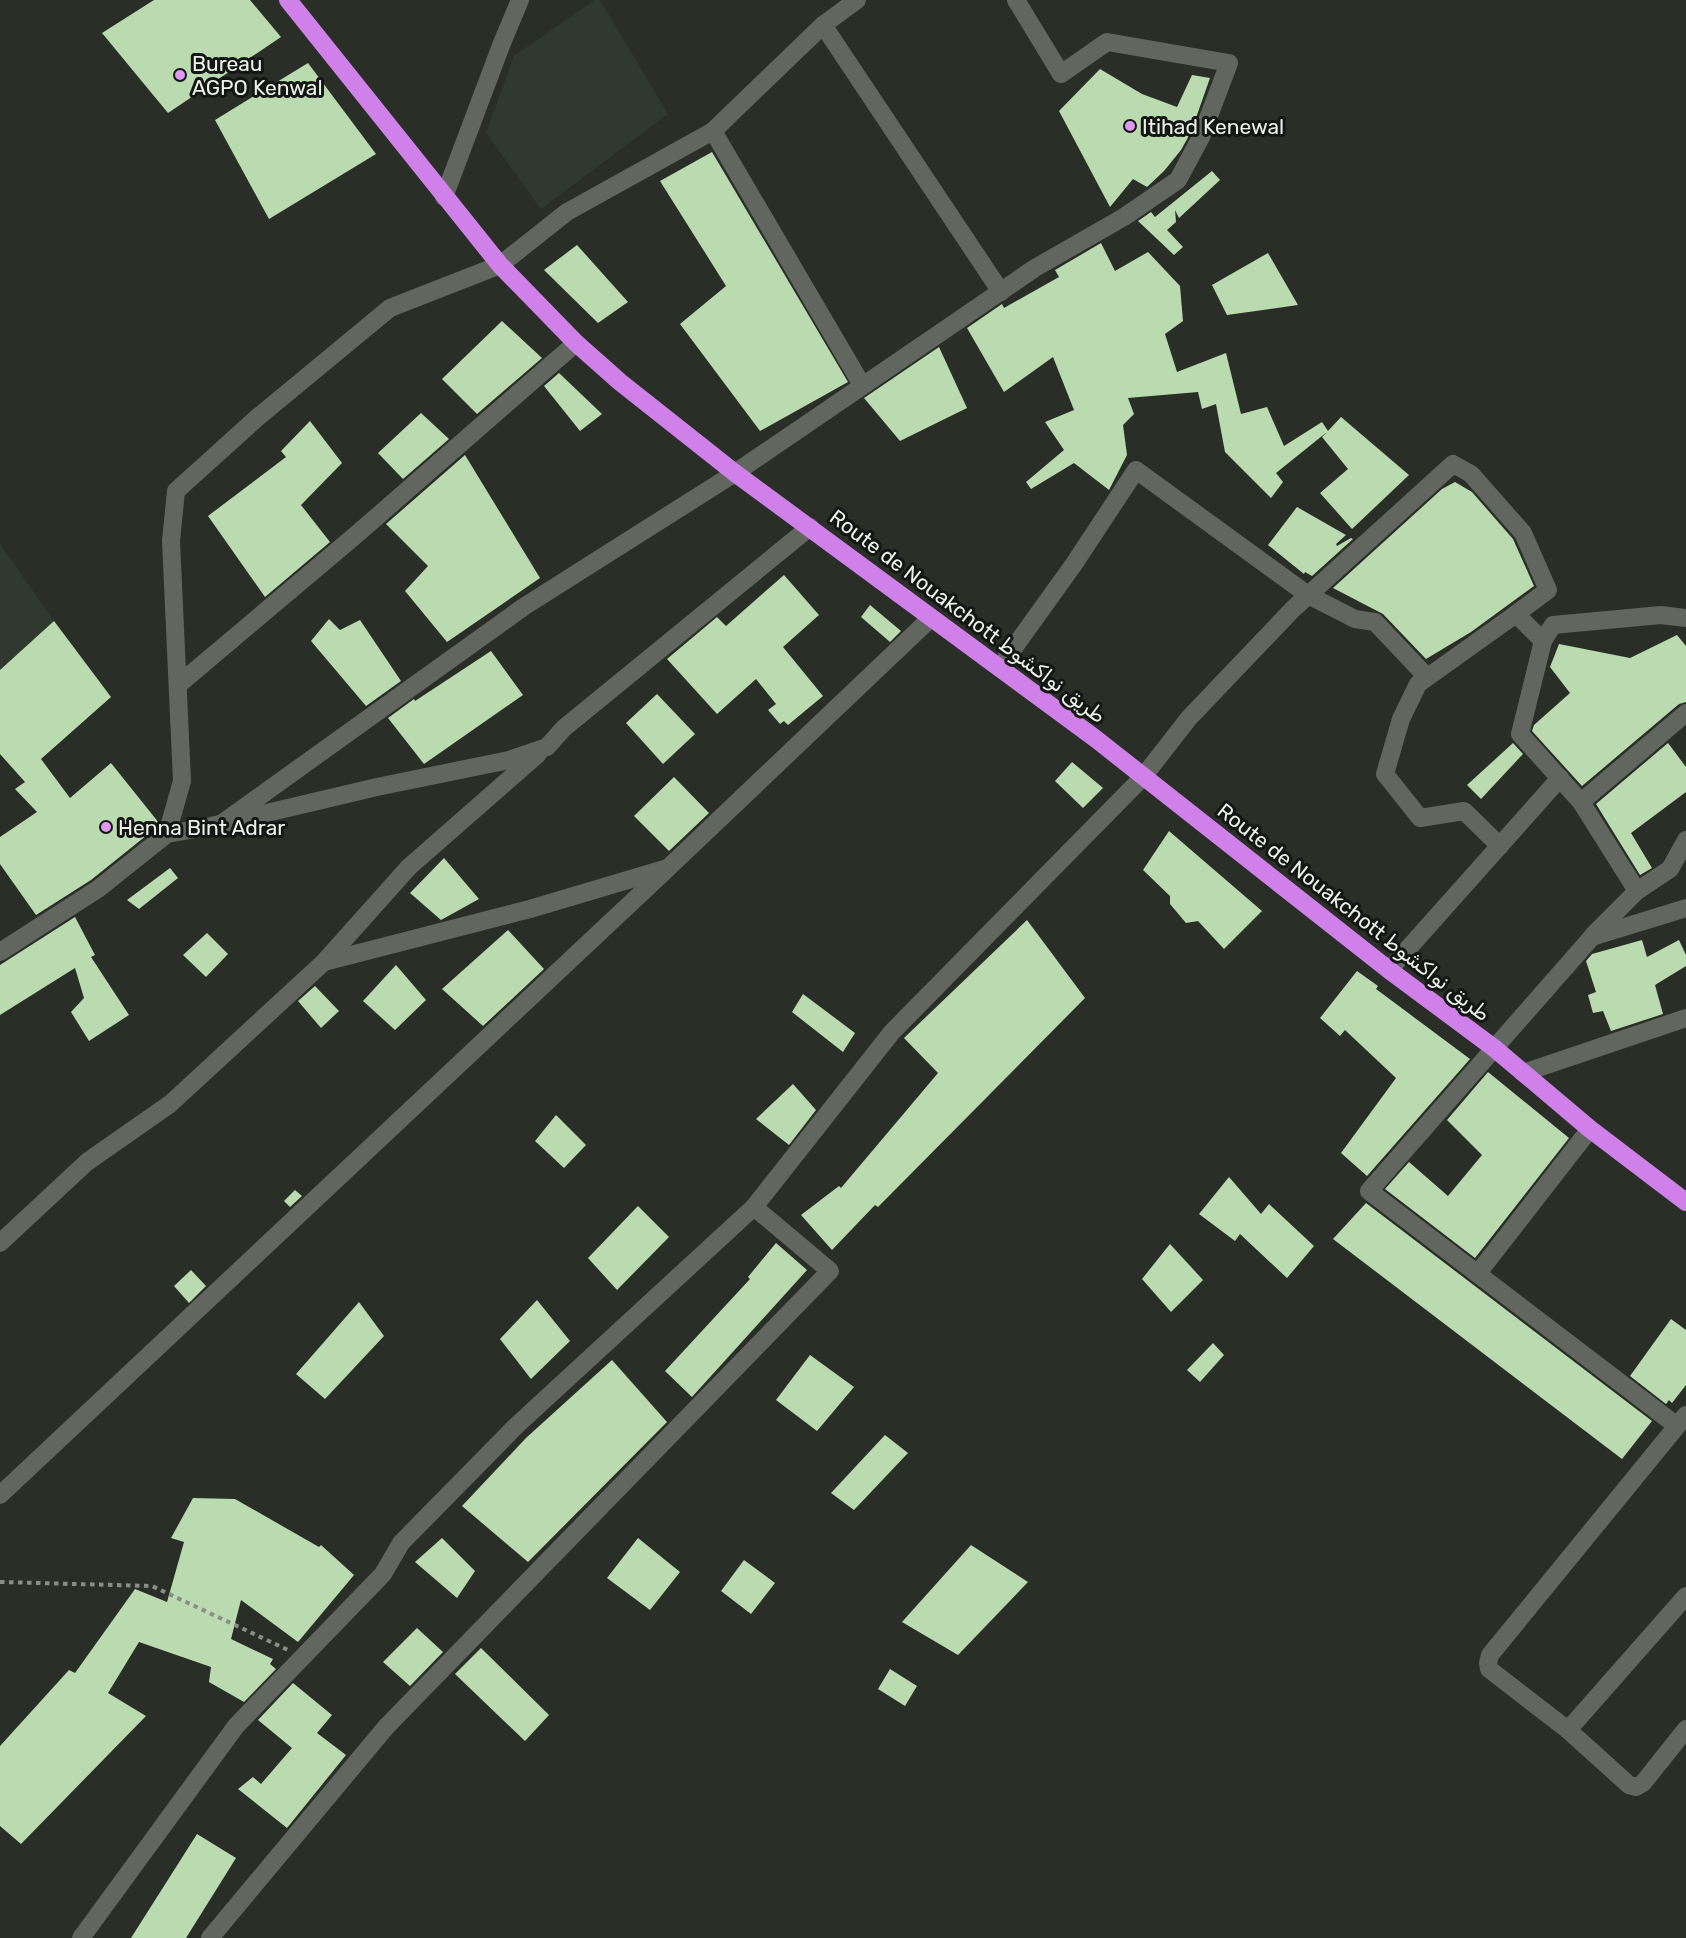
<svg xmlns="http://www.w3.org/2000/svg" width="1686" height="1938" font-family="Rubik,Vazirmatn,sans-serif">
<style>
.built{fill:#30392d}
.building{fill:#badbaf}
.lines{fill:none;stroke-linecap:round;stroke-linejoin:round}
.path{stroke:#8a8e88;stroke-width:4;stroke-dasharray:4.5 4.5;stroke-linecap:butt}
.minor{stroke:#61675f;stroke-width:18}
.highway{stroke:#d081e9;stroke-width:18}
.poi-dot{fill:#dd99f3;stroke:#131613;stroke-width:2}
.labels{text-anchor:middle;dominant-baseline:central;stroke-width:6;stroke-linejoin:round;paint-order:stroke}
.poi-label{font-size:21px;fill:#ecf0eb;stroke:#131613;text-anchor:start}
.street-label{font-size:21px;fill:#ecf0eb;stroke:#131613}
</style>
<rect width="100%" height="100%" fill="#292e27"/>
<g class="built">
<polygon points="595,0 600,0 668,114 541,209 486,133 514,56"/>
<polygon points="0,544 54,621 0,670"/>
</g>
<g class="building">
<polygon points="154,0 250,0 281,37 168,113 102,33"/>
<polygon points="308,63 376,154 269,219 215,120"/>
<polygon points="1100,69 1142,94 1177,107 1192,75 1210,78 1191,132 1181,150 1164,171 1147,187 1133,179 1110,207 1059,111"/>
<polygon points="712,152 848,382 760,431 680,324 726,286 660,181"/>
<polygon points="1212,171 1220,180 1179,218 1175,210 1176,222 1167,230 1183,247 1174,255 1138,221 1151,212 1155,217"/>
<polygon points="1101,243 1115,271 1148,252 1180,286 1183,321 1165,334 1177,372 1226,353 1241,414 1267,407 1284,446 1322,422 1328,431 1341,417 1409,475 1352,529 1320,493 1348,469 1322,437 1327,432 1276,473 1283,482 1271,498 1225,452 1216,404 1202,409 1198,392 1128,398 1134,414 1123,425 1127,455 1109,490 1074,463 1031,489 1026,482 1064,450 1045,422 1074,410 1053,357 1004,392 967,328 1002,304 1004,308 1059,277 1055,270"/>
<polygon points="577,245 628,302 598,323 544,270"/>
<polygon points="1268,253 1298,305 1227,315 1212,285"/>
<polygon points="502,321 542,358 477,414 442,379"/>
<polygon points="939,347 967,408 900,441 864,398"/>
<polygon points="559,373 602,414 580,431 544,386"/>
<polygon points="421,413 449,439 403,479 378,453"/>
<polygon points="310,421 342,463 301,505 330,542 265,597 208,516 286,457 281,451"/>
<polygon points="465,455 540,578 447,642 405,591 428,566 386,524"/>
<polygon points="1455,482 1472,492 1513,539 1534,586 1471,632 1426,659 1383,614 1333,588 1442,489"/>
<polygon points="1297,507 1346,535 1336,544 1337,546 1351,538 1353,539 1312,576 1305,572 1304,574 1268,545"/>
<polygon points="784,575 819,615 783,647 823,696 788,725 784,721 780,724 768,710 776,704 756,679 717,714 667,659 717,617 726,626"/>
<polygon points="870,605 901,631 890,642 861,617"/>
<polygon points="329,619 340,630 360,620 401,681 366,706 311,641"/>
<polygon points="54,621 111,697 41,759 70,798 111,763 159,823 157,827 91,880 36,915 0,864 0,837 37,812 15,789 25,782 0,754 0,670"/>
<polygon points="1677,635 1686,646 1686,702 1679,704 1582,786 1532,731 1534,725 1570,693 1550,667 1559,644 1630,658"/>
<polygon points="491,651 523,695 424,764 388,718 414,699 415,701"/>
<polygon points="657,694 695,734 663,764 626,723"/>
<polygon points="1513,743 1523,754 1481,799 1467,785"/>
<polygon points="1668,743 1686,767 1686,792 1631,833 1652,868 1640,875 1596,804"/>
<polygon points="1072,762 1103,788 1083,808 1055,781"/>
<polygon points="674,777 709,813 669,851 634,816"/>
<polygon points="1169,831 1262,911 1224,949 1198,921 1186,923 1170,904 1170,896 1143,870"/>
<polygon points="444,858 479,899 441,920 410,893"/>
<polygon points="170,868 178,878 139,909 127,900"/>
<polygon points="75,917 95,955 91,957 129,1015 89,1041 71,1012 84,998 75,968 0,1015 0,965"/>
<polygon points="1027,920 1085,998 878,1207 875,1205 832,1250 801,1215 839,1186 841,1188 938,1073 904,1038"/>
<polygon points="508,930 544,969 483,1026 442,989"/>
<polygon points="207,933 228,954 206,977 183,955"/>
<polygon points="1642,940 1647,957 1679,940 1686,955 1686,966 1655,985 1663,1014 1611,1031 1603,1011 1593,1013 1588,995 1596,992 1586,961 1592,954"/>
<polygon points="396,965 426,1000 395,1030 363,1001"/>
<polygon points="1357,971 1378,986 1376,989 1470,1059 1367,1176 1341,1153 1396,1078 1345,1030 1340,1036 1320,1018"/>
<polygon points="315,986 339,1011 321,1028 298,1001"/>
<polygon points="803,994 855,1033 843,1052 792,1012"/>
<polygon points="1488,1072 1569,1138 1475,1258 1385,1189 1409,1162 1448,1196 1482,1155 1447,1120"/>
<polygon points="793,1084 816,1110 789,1145 756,1119"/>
<polygon points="556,1115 586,1145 564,1168 535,1141"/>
<polygon points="1229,1177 1261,1214 1269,1204 1314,1246 1287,1278 1240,1234 1235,1241 1199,1214"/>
<polygon points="295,1190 302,1196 290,1207 284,1201"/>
<polygon points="1366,1203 1652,1421 1622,1459 1333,1239"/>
<polygon points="638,1206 669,1237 617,1290 588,1258"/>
<polygon points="776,1243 807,1270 692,1397 665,1371 750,1279 748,1277"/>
<polygon points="1170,1244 1203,1280 1171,1312 1142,1279"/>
<polygon points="191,1270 206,1286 189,1303 174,1286"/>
<polygon points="537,1300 570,1341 531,1379 500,1339"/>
<polygon points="359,1302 384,1336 325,1399 296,1374"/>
<polygon points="1671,1319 1686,1330 1686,1385 1672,1403 1669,1400 1666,1404 1630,1376"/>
<polygon points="1213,1343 1224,1355 1200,1382 1187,1370"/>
<polygon points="810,1355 854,1387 817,1431 776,1400"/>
<polygon points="612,1360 667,1422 528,1562 462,1506 526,1438"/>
<polygon points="885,1435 908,1453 854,1510 831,1493"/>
<polygon points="193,1498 235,1499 319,1547 321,1545 354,1575 298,1642 241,1600 231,1639 273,1659 270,1664 276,1669 244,1702 209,1682 211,1667 139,1642 108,1693 146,1716 21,1844 0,1826 0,1746 69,1670 75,1673 135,1589 167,1602 184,1542 171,1538"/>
<polygon points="442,1538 475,1571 457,1598 415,1562"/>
<polygon points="638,1538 680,1572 650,1610 607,1578"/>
<polygon points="971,1545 1028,1582 958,1655 902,1622"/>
<polygon points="744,1560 775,1583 751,1614 721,1591"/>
<polygon points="417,1628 443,1652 410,1686 383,1662"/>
<polygon points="481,1648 549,1715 525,1741 455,1674"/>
<polygon points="890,1669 917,1686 905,1706 878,1689"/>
<polygon points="293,1683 332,1715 317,1733 346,1755 287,1828 238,1789 253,1777 261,1784 292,1748 258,1720"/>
<polygon points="197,1834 236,1858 186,1938 131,1938"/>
</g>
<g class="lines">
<polyline class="path" points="0,1582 152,1586 288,1650"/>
<g class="minor">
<polyline points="823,25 1001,292"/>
<polyline points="713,131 862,385"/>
<polyline points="444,197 502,43 520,0"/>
<polyline points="1000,667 1074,564 1136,470 1308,595 1355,619 1375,622 1427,677"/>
<polyline points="178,685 357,534 576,343"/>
<polyline points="1581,802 1520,734 1543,641 1553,625 1661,615 1686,618"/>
<polyline points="221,824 525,606 735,473 1035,268 1124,217 1178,180 1201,137 1229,63 1107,42 1061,74 1016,0"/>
<polyline points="167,834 182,781 171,541 176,491 258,417 390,308 500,265 567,212 713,131 823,25 857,0"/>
<polyline points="1500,846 1464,811 1420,818 1385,774 1401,719 1418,684 1516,614 1543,641"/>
<polyline points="1637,891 1581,802 1686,713"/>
<polyline points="1593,935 1637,891 1670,869 1686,840"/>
<polyline points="0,952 98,889 167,834 207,827 377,787 509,760 547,747 564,728 810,527"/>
<polyline points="324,962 409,867 538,754"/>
<polyline points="1389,970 1560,778"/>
<polyline points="1523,1073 1686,1018"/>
<polyline points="0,1243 87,1162 170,1104 324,962 530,909 668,868 931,618"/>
<polyline points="1478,1273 1590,1129"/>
<polyline points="1686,1415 1490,1655 1488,1663 1489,1669 1568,1730 1629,1785 1636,1787 1643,1783 1686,1729"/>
<polyline points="1677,1426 1369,1191 1592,937 1686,908"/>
<polyline points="0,1495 666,870"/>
<polyline points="1568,1730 1686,1596"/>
<polyline points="81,1938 236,1726 383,1574 401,1543 516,1426 754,1207 892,1032 1143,777 1189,718 1293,609 1453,464 1471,474 1523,533 1548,590 1516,614"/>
<polyline points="210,1938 386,1727 830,1271 754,1207"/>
</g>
<polyline class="highway" points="288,0 500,265 576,343 620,382 735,473 1096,739 1389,970 1494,1048 1590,1129 1686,1202"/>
</g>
<g class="poi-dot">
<circle cx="180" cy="75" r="6"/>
<circle cx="1130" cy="126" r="6"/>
<circle cx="106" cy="827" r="6"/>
</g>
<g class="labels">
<g class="poi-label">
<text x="192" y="63">Bureau<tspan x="192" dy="24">AGPO Kenwal</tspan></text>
<text x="1142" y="126">Itihad Kenewal</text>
<text x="118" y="827">Henna Bint Adrar</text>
</g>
<g class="street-label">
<text transform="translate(968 616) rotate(37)">Route de Nouakchott طريق نواكشوط</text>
<text transform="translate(1354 912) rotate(38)">Route de Nouakchott طريق نواكشوط</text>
</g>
</g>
</svg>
